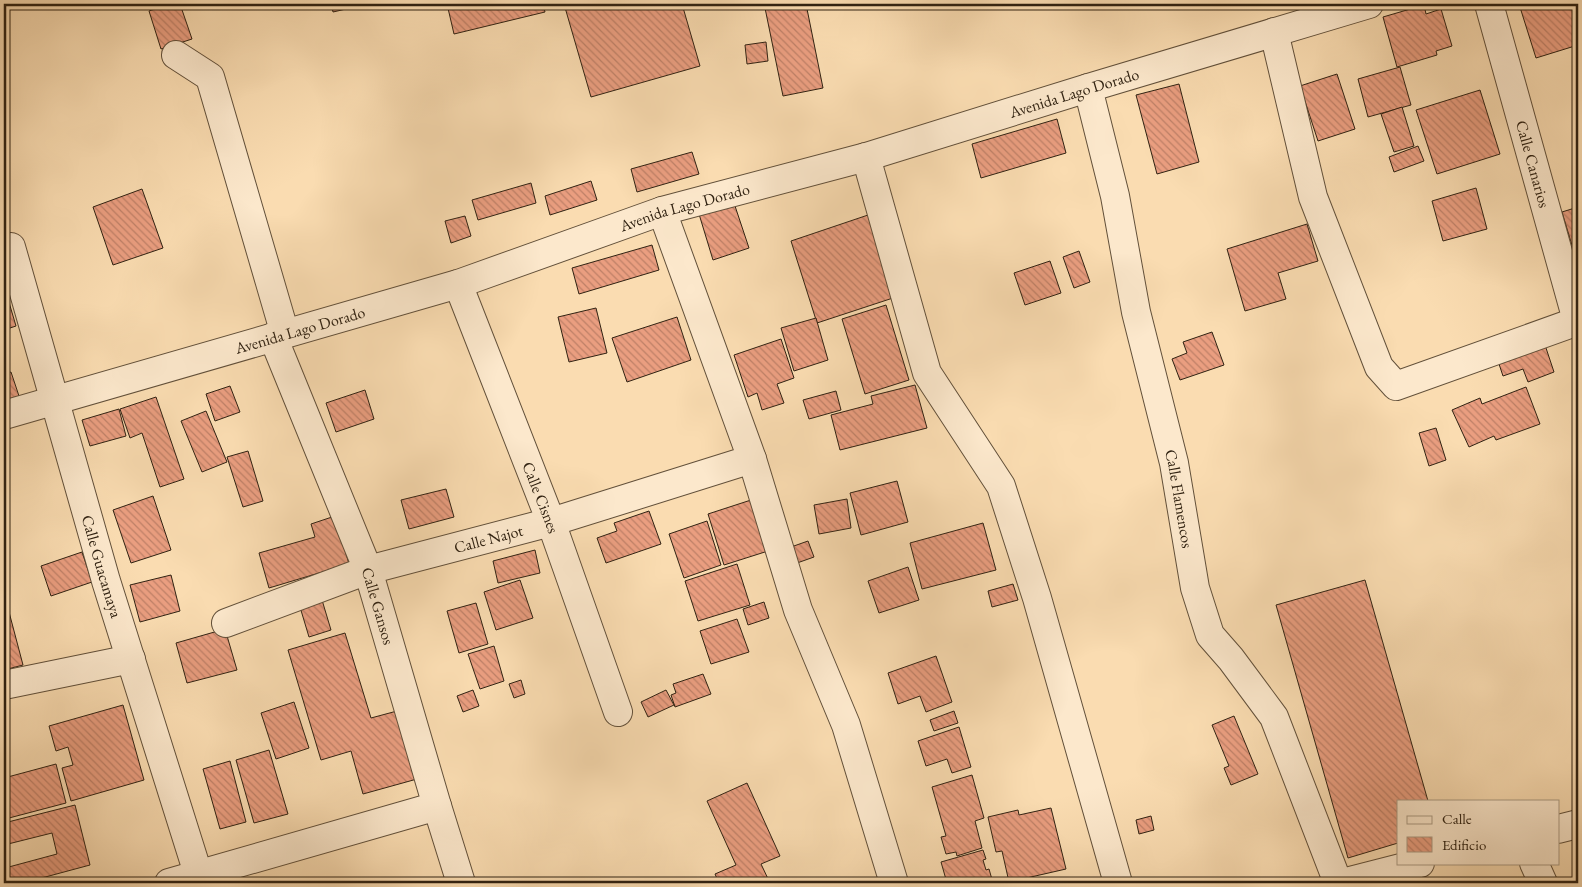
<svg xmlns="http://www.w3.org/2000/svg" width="1582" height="887" font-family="'EB Garamond',serif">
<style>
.building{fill:url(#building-back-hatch);stroke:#302212}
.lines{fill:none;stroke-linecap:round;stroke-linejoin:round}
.minor-casing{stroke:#62503a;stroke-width:30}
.minor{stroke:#fce8cc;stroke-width:28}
.labels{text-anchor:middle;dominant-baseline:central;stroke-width:5;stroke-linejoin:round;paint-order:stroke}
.street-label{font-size:16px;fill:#302212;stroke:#fce8cc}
</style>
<defs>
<pattern id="building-back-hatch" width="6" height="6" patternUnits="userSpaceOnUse" patternTransform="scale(1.25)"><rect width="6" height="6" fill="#ea9e80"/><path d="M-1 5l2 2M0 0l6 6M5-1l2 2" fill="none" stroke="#be8067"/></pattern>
</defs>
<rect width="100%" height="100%" fill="#fadcb1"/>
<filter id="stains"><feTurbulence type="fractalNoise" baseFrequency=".004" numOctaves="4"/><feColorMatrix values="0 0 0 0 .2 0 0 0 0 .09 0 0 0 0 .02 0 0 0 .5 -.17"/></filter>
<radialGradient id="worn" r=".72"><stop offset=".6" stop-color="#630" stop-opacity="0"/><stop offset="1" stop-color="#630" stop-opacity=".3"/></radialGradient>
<g class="building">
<polygon points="170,4 180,4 192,39 161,49 149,11"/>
<polygon points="331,4 345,4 346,9 333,12"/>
<polygon points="447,4 543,4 545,12 454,34"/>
<polygon points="564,4 682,4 700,66 591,97"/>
<polygon points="786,4 806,4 823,88 783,96 765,8"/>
<polygon points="1519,4 1578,4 1578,45 1536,58"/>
<polygon points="1424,5 1426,14 1441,9 1452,46 1436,51 1437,55 1397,67 1383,17"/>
<polygon points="766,42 768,61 747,64 745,45"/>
<polygon points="1400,67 1411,105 1368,117 1358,79"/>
<polygon points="1337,74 1355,129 1318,141 1300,86"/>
<polygon points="1179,84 1199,162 1157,174 1136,95"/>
<polygon points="1480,90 1500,154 1437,174 1416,110"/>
<polygon points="1402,107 1414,146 1394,152 1381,114"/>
<polygon points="1057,119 1066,153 981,178 972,144"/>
<polygon points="1418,146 1424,161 1394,172 1389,157"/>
<polygon points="692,152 699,174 637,192 631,169"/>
<polygon points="591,181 597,200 550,215 545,196"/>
<polygon points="531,183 536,203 478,220 472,200"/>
<polygon points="1476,188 1487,229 1443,241 1432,201"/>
<polygon points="142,189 163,248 113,265 93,207"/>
<polygon points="734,203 749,248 713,260 699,214"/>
<polygon points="1578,207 1578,251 1574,252 1562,212"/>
<polygon points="871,214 899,296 817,323 791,241"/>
<polygon points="465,216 471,236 451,243 445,221"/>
<polygon points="1307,224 1318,261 1278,273 1286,299 1245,311 1227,249"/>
<polygon points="652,245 659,270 579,294 572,268"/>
<polygon points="1079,251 1090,282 1074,288 1063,257"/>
<polygon points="1050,261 1061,293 1025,305 1014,273"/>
<polygon points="8,299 16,326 4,330 4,300"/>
<polygon points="886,305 909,380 865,394 842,319"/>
<polygon points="596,308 607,353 569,362 558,317"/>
<polygon points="677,317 691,360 627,382 612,338"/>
<polygon points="816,318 828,360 794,371 781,328"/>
<polygon points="1212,332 1224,365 1180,380 1172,359 1187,353 1183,342"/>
<polygon points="781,339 794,378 777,384 784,403 762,410 757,393 748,397 734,355"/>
<polygon points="1545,345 1554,372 1528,382 1523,369 1503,376 1498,361"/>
<polygon points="11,372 19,396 4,401 4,374"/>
<polygon points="915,385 927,428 840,450 831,415 873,404 871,396"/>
<polygon points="230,386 240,412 215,421 206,394"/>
<polygon points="1526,387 1540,424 1496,440 1494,436 1469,447 1452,410 1480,398 1482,404"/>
<polygon points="365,390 374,419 336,432 326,403"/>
<polygon points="836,391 841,410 809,419 803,400"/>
<polygon points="156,397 184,479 160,487 142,433 130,438 120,409"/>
<polygon points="119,409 126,436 90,446 82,420"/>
<polygon points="206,411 227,462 202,472 181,421"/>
<polygon points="1436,428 1446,460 1429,466 1419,433"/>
<polygon points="248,451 263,501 243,507 227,457"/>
<polygon points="897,481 908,522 861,535 850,493"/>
<polygon points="446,489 454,517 409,529 401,500"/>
<polygon points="153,496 171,550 131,563 113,510"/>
<polygon points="847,499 851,528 819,534 814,505"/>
<polygon points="751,500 768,551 724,565 708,514"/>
<polygon points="649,511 661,544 606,563 597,538 617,531 614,523"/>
<polygon points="335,516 349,564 269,588 259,553 315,537 311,524"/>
<polygon points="707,521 721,565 684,578 669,534"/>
<polygon points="983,523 996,570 922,589 910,543"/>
<polygon points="808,541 814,557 797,563 791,547"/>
<polygon points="535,550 540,573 498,583 493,561"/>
<polygon points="82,552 92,582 51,596 41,566"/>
<polygon points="737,564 750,605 698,621 685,581"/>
<polygon points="908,567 919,600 879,613 868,581"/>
<polygon points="171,575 180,611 140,622 130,585"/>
<polygon points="520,580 533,618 496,630 484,592"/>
<polygon points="1365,580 1428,801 1398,801 1398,843 1348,858 1276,605"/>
<polygon points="1013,584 1018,600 992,607 988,591"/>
<polygon points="4,593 23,665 4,670"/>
<polygon points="322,600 331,630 309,637 300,607"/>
<polygon points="764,602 769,618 748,625 743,609"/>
<polygon points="476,603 488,644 459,653 447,611"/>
<polygon points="737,619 749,652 711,664 700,631"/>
<polygon points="225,629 237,670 187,683 176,643"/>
<polygon points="345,633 371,718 397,711 417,779 363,794 351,751 321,760 288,650"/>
<polygon points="494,646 504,681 480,689 468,654"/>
<polygon points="936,656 952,702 926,712 920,696 898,704 888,673"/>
<polygon points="703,674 711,694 675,707 671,695 676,693 673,684"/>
<polygon points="521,680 525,694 514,698 509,684"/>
<polygon points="473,690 479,706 463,712 457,696"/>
<polygon points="666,690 674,705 648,717 641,702"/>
<polygon points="294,702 309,748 276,759 261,713"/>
<polygon points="123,705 144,780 71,801 62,768 73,765 68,747 56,751 49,726"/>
<polygon points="954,711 958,723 934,731 930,720"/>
<polygon points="1234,716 1258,774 1231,785 1224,768 1229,766 1212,725"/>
<polygon points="959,727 971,767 952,773 947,759 926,766 918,741"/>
<polygon points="269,750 288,814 254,823 236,760"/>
<polygon points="230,761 246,822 220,829 203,769"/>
<polygon points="56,764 66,803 9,818 4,798 4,778"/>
<polygon points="972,775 984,818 975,821 982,848 957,856 956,852 946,854 941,837 946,836 932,787"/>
<polygon points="747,783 780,856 761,864 770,883 719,883 715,874 736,865 707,801"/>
<polygon points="75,805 90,865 23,883 9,883 5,868 57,854 52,833 4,845 4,823"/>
<polygon points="1051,808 1066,869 1009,882 1002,851 996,852 988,817 1018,810 1019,815"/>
<polygon points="1151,816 1154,830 1139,834 1136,820"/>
<polygon points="983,850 986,859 983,860 986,870 989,869 993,883 947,883 941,862"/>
</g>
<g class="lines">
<defs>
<g id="minor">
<path id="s1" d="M1489,4L1578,324"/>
<polyline points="1274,32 1313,197 1379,367 1396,386 1578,321"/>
<polyline points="176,55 210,77 285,334"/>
<path id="s2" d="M1088,88L1115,196L1136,312L1174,463L1195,588L1210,635L1231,659L1274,717L1338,883"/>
<polyline points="866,157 927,373 1001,486 1037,598 1118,883"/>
<polyline points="662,211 752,459 798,610 846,725 894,883"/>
<path id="s3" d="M11,247L106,581L201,883"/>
<path id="s4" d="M458,284L551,522L618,712"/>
<path id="s5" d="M273,337L368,570L437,806L461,883"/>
<path id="s6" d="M4,415L458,284L662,211L866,157L1088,88L1369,4"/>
<path id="s7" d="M226,623L368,570L551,522L752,459"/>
<polyline points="4,685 131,659"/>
<polyline points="1558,829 1578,824"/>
<polyline points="1534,863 1543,883"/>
<polyline points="169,883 437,806"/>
<polyline points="1342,883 1420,863"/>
</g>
</defs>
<use href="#minor" class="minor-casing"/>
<use href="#minor" class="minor"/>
</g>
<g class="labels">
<g class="street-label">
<text stroke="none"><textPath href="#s6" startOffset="1118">Avenida Lago Dorado</textPath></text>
<text stroke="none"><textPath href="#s1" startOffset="166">Calle Canarios</textPath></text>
<text stroke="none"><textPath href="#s6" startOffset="712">Avenida Lago Dorado</textPath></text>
<text stroke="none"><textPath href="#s6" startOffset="308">Avenida Lago Dorado</textPath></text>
<text stroke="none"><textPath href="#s4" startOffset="229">Calle Cisnes</textPath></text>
<text stroke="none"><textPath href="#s2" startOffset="421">Calle Flamencos</textPath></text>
<text stroke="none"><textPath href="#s7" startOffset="276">Calle Najot</textPath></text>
<text stroke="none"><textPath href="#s3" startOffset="332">Calle Guacamaya</textPath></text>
<text stroke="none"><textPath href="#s5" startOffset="289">Calle Gansos</textPath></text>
</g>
</g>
<rect width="1582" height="887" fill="none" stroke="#fadcb1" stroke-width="20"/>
<rect x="5" y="5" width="1572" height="877" fill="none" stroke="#302212" stroke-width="2.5"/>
<rect x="10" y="10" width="1562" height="867" fill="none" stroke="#302212"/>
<rect x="1397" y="800" width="162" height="65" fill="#fce8cc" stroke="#aa9982"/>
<rect x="1407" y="816" width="25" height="8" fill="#fce8cc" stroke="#aa9982"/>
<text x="1442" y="824" font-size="15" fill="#302212">Calle</text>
<rect x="1407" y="837" width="25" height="15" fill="url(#building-back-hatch)" stroke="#aa9982"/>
<text x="1442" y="850" font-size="15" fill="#302212">Edificio</text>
<rect width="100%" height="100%" filter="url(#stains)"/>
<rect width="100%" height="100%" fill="url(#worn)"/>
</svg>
